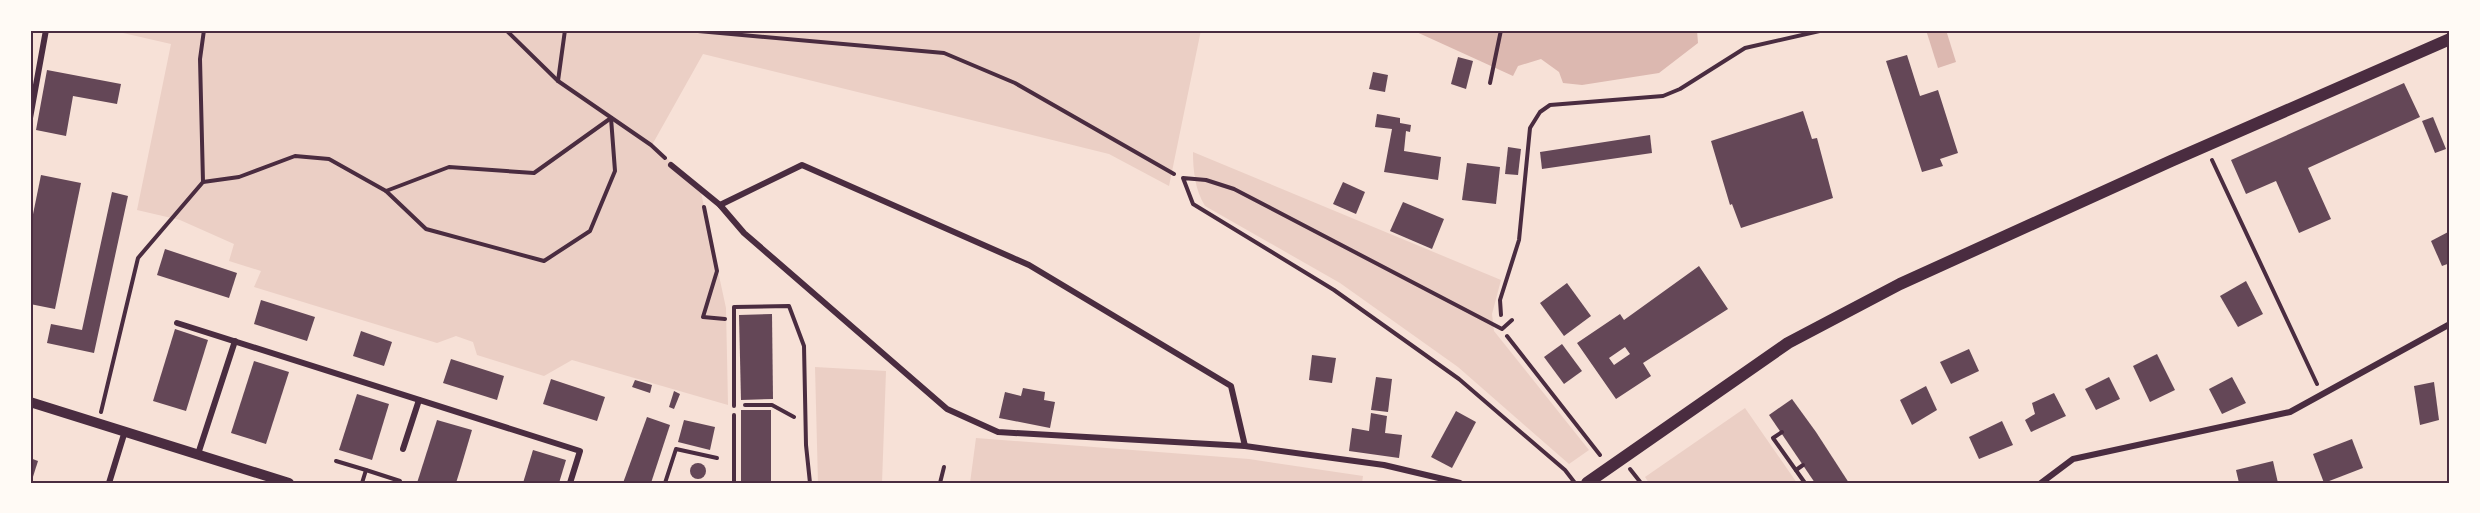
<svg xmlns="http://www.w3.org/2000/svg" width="2480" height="513" font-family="'PT Sans',sans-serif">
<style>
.green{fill:#ebcfc5}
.water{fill:#dcb8b0}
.building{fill:#644757;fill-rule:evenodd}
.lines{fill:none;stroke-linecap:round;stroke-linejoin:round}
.path{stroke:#4a2c40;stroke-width:4}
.service{stroke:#4a2c40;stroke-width:4}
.minor{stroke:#4a2c40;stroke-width:6}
.tertiary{stroke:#4a2c40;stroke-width:10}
.primary{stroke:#4a2c40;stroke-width:12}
.neatline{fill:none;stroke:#4a2c40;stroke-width:2}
</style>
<rect width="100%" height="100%" fill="#f7e1d7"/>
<g class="green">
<polygon points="110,30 1201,30 1169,186 1109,154 703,54 652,145 700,188 726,308 728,405 572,360 544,376 477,355 473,342 456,336 437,343 254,287 261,271 229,261 234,244 180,220 137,210 171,44"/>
<path d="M1193,152L1501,280L1492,314L1494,331L1589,450L1569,464L1458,367L1340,283L1205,206C1195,190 1193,170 1193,152Z"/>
<polygon points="815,367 886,371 882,483 818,483"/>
<polygon points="1745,408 1797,483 1649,483 1645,477"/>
<polygon points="976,438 1249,459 1363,476 1362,483 970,483"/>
</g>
<g class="water">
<polygon points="1412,30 1697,30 1698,43 1659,73 1582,85 1563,83 1559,72 1541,59 1518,66 1513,76"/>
<polygon points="1926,30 1946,30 1956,62 1938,68"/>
</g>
<g class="building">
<polygon points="1907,55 1920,96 1938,90 1958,153 1940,159 1943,166 1922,172 1886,61"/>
<polygon points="1458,57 1473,61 1466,89 1451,84"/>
<polygon points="47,70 121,84 117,104 73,96 66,136 36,130"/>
<polygon points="1373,72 1388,75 1385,92 1369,89"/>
<polygon points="2404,83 2420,117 2308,168 2331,219 2299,233 2276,181 2246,194 2231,160"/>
<polygon points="1803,111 1812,139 1817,138 1833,198 1741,228 1732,204 1730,205 1711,141"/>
<polygon points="1377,114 1400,118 1400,123 1411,125 1410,132 1406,131 1404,151 1441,157 1438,180 1384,172 1392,129 1375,127"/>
<polygon points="2433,117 2446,149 2435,153 2422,121"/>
<polygon points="1650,135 1652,153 1542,169 1540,152"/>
<polygon points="1508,147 1521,149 1518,175 1505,174"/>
<polygon points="1467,163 1500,167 1496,204 1462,200"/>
<polygon points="41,175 81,183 55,309 30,304 30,229"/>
<polygon points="1343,182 1365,192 1356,214 1333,204"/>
<polygon points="112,192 128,196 94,353 47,343 51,324 82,330"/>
<polygon points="1403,202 1444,219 1432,249 1390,231"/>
<polygon points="2450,231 2450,263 2442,266 2431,241"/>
<polygon points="165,249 237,273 229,298 157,275"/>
<path d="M1699,266L1728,309L1643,363L1651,376L1616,399L1577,343L1620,314L1624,320ZM1625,347L1630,354L1614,365L1609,358Z"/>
<polygon points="2246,281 2263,314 2238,327 2220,296"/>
<polygon points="1567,283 1591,316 1564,336 1540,303"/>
<polygon points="261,300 315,317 307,341 254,324"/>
<polygon points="772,314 773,399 741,400 739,315"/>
<polygon points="175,329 208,340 186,411 153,401"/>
<polygon points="361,331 392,342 384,366 353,356"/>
<polygon points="1562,344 1582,371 1564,384 1544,357"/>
<polygon points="1969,349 1979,371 1951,384 1940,362"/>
<polygon points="2157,354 2175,390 2150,402 2133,366"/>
<polygon points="1312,355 1336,358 1332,383 1309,380"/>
<polygon points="451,359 504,376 497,400 443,383"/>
<polygon points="254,361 289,372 266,444 231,433"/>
<polygon points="1376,377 1392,379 1388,412 1371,410"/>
<polygon points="2109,377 2120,399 2096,410 2085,389"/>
<polygon points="2232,377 2246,403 2222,414 2209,389"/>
<polygon points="551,379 605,397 597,421 543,404"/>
<polygon points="635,380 652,385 650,393 632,387"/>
<polygon points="2434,382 2439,420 2420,425 2414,386"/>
<polygon points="1926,386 1937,410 1912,425 1900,400"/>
<polygon points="1023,388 1045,392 1044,400 1055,402 1050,428 999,418 1005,392 1021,396"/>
<polygon points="674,391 680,394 674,409 669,407"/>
<polygon points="2054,393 2066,416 2031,432 2025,420 2035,414 2032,403"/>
<polygon points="357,394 389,404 372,460 339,450"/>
<polygon points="1792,399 1816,432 1849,483 1815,483 1769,415"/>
<rect x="741" y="410" width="30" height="73"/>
<polygon points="1456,411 1476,422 1452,468 1431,457"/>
<polygon points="1371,413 1387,416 1385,433 1402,435 1399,458 1349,451 1352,428 1369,431"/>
<polygon points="647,417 670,425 651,483 623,483"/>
<polygon points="437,420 472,430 461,467 456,483 417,483"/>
<polygon points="684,420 715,427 710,450 678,442"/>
<polygon points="2002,421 2013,445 1979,459 1969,437"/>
<polygon points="2352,439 2363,468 2324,483 2313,454"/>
<polygon points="533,450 566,460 559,483 523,483"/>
<polygon points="30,458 38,461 31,483 30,483"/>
<polygon points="2273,461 2278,483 2239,483 2236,470"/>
<circle cx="698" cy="471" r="8"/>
</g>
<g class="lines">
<g class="path">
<polyline points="506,30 558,81 651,145 665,158"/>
<polyline points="687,30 944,53 1015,83 1174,174"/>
<polyline points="558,81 565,30"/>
<polyline points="1490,83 1501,30"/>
<polyline points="2212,160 2317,384"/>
<polyline points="203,182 239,177 295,156 329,159 386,191 449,167 534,173 611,118"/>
<polyline points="386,191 426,229 544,261 590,231 615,171 611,118"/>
<polyline points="704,207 717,271 703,317 725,319"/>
<polyline points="1501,315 1500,300 1519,240 1530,128 1540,112 1550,105 1663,96 1680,89 1745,48 1824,30"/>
<polyline points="1507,336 1600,455"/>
<polyline points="745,405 772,405 794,417"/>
<polyline points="101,412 138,258 203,182 200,59 204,30"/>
<polyline points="1782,432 1773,438 1805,483"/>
<polyline points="1630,469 1641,483"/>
<polyline points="1796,470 1803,465"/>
<polyline points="734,483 734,415"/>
</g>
<g class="service">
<polyline points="1512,320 1502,329 1234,189 1206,180 1183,178 1193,204 1334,290 1459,379 1565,470 1575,483"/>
<polyline points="734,406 734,307 789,306 804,346 806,445 810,483"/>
<polyline points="336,461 366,470 362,483"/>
<polyline points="366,470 400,481"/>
<polyline points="665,483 676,449 717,458"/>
<polyline points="940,483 944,467"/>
</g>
<g class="minor">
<polyline points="30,118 46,30"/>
<polyline points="671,165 720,205 744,233 947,409 998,432 1245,446 1384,465 1460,483"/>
<polyline points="720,205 802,165 1029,265 1231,386 1245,446"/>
<polyline points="177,323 580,451 570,483"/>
<polyline points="403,449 419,400"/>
<polyline points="198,454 235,341"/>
<polyline points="109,483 125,431"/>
<polyline points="2041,483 2073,459 2290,412 2450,324"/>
</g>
<polyline class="tertiary" points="30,402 289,483"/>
<polyline class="primary" points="1587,483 1788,343 1900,284 2171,161 2450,39"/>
</g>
<rect width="2480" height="513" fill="none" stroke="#fffaf5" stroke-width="63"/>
<rect x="32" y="32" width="2416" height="450" class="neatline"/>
</svg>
